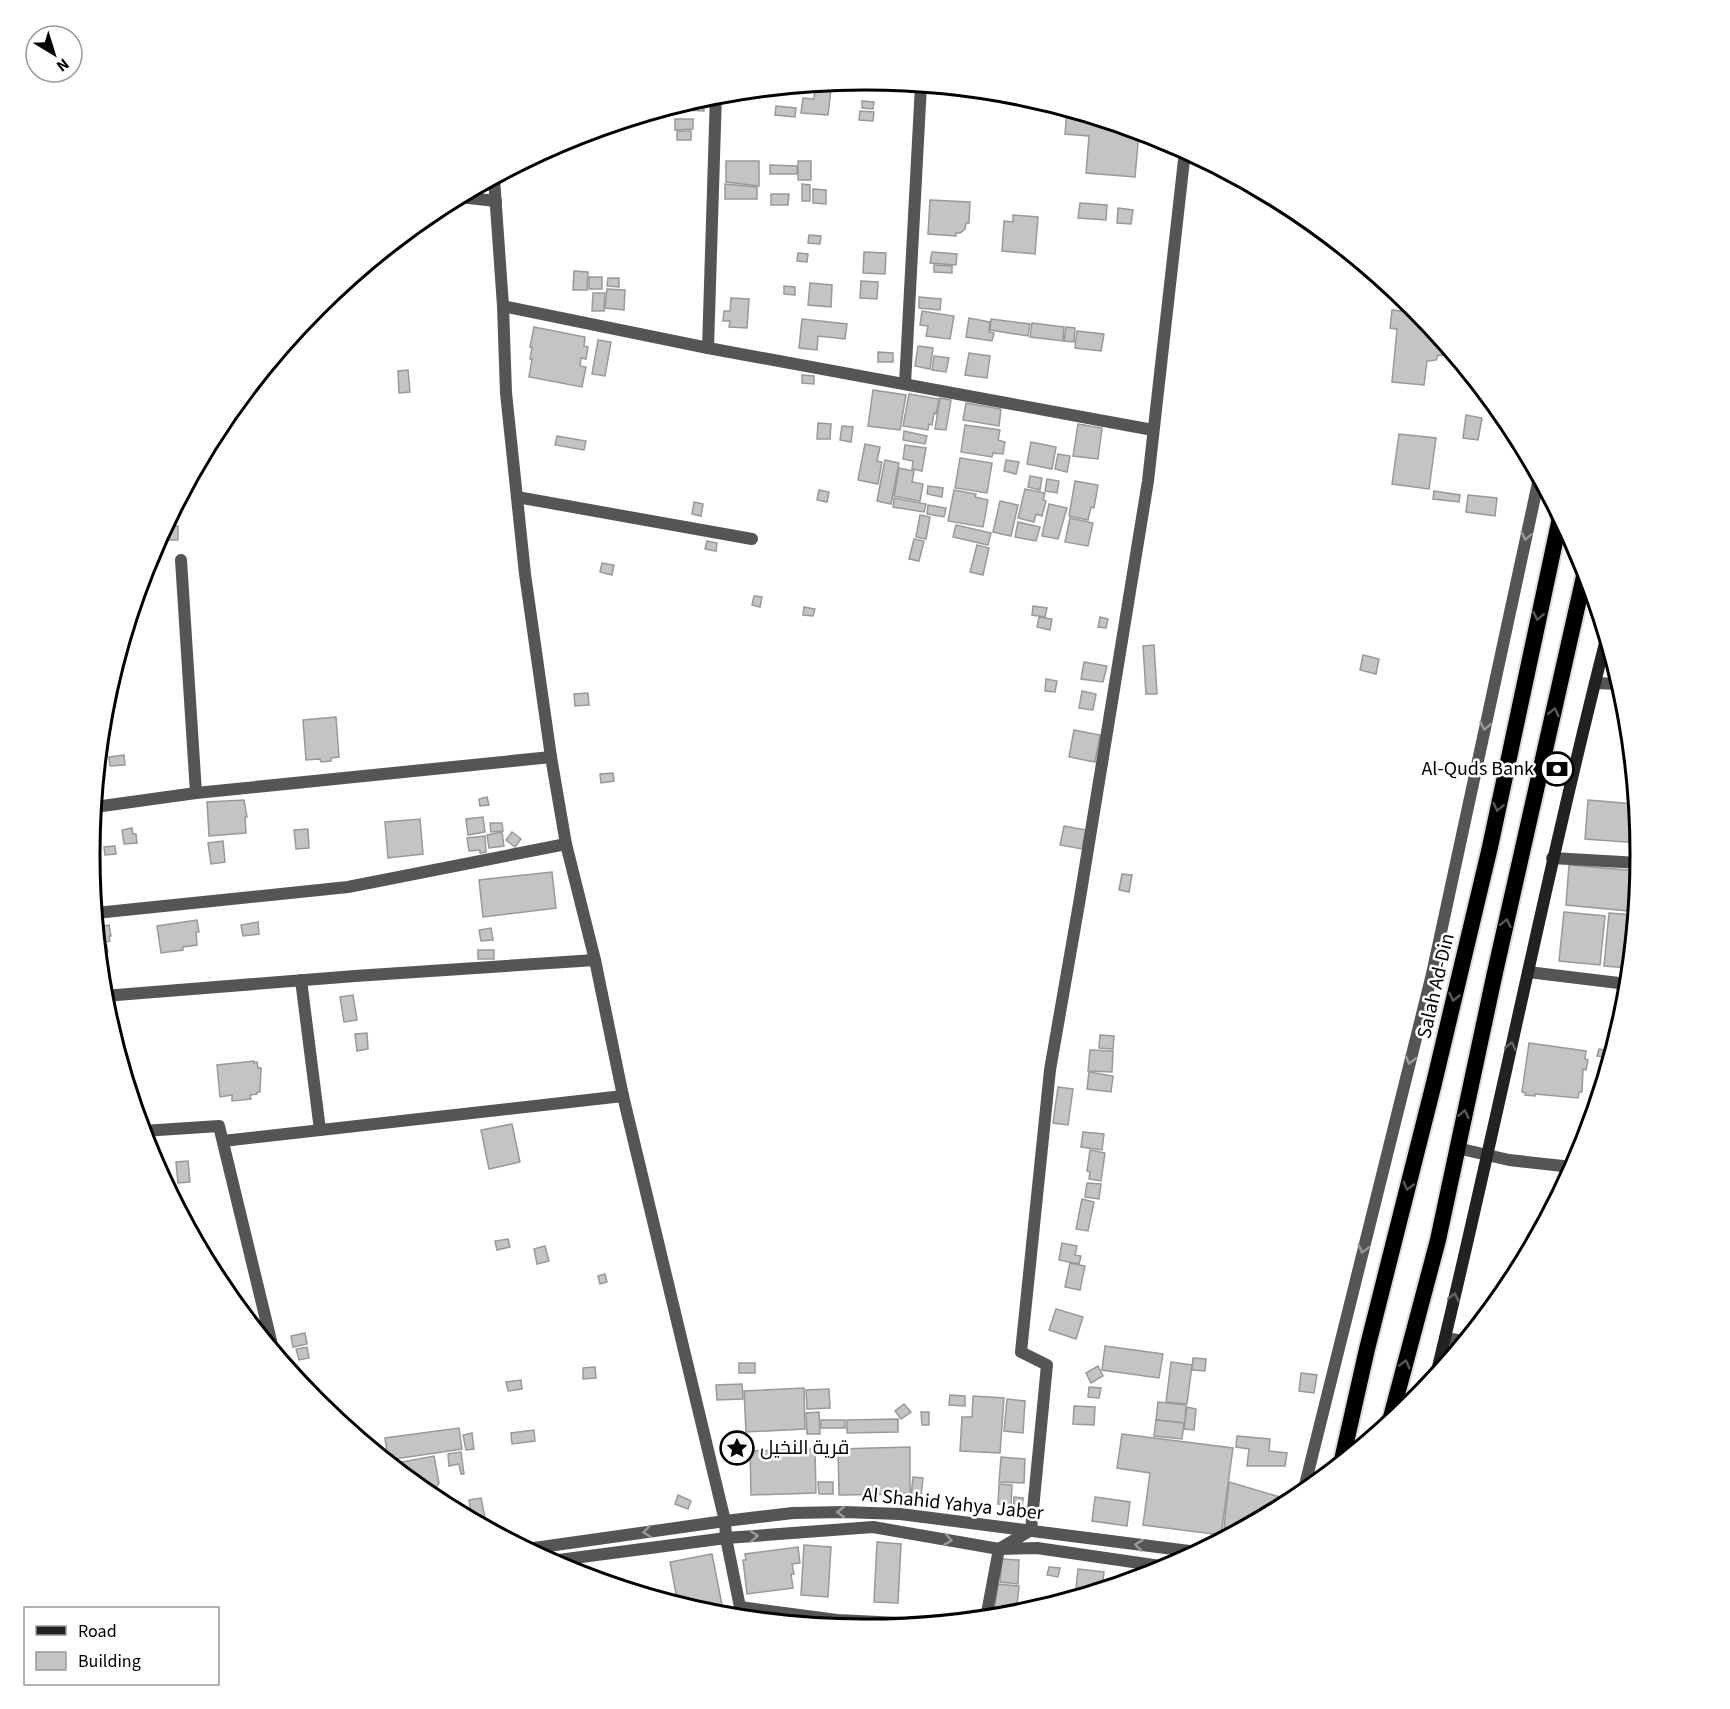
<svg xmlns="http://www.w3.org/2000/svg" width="1730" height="1709" font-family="'Source Sans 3',Cairo,sans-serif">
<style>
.building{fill:#c4c4c4;stroke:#999;stroke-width:1.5}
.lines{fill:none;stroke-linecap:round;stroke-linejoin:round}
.trunk-casing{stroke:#dbdbdb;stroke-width:20}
.minor{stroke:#555;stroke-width:12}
.tertiary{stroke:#555;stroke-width:12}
.secondary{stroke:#222;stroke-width:12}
.trunk{stroke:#000;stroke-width:16}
.oneway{stroke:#999}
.oneway2{stroke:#595959}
.oneway3{stroke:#646464}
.labels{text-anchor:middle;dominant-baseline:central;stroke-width:5;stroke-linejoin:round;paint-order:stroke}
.poi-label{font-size:20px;fill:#000;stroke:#fff;text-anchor:end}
.street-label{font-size:20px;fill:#000;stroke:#fff}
.rim{fill:none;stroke:#000;stroke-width:3}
</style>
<rect width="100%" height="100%" fill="#fff"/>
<g class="building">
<polygon points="815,88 831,89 828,115 801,113 803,98 814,99"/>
<polygon points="704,97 704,111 666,109"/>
<polygon points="862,101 874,102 873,109 862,108"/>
<polygon points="776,106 796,108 795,117 775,115"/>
<polygon points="1067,110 1139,132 1135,177 1086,173 1089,136 1065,134"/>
<polygon points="860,111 874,112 873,121 859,120"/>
<polygon points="675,119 693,119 693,129 675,130"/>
<rect x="677" y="131" width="14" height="9"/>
<polygon points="726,161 759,161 759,186 726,182"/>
<rect x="798" y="161" width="13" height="19"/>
<polygon points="770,165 797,166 797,174 770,174"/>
<polygon points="725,184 757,187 757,199 725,199"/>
<polygon points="802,184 810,185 810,201 802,201"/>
<polygon points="813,189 826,190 826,204 813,203"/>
<polygon points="771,194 789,194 788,205 771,205"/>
<polygon points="930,200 970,202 969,223 966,223 965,229 960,233 956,233 956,236 928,234"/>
<polygon points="1080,203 1107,205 1106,220 1078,218"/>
<polygon points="1118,208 1133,210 1131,224 1117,223"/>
<polygon points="1013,215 1038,217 1035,254 1002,251 1004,221 1013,222"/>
<polygon points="809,235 821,236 820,244 808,243"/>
<polygon points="864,252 886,253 885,274 863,273"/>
<polygon points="932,252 957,254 956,265 930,263"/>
<polygon points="798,253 808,254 807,262 797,261"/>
<polygon points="934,265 952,266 952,273 934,272"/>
<polygon points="574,271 588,272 587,290 573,290"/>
<rect x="589" y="277" width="13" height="12"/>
<polygon points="608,278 619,278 619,287 607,286"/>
<polygon points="861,281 878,282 877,299 860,298"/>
<polygon points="810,283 832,285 831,307 808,305"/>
<polygon points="784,286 795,287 795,295 784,294"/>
<polygon points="607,289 625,290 624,310 605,308"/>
<polygon points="593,293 605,293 604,311 592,311"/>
<polygon points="919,297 941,299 940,310 919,308"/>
<polygon points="731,298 749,299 747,328 729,327 730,321 723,321 724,311 730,311"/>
<polygon points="1392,310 1418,313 1428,324 1427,329 1432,330 1448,349 1448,356 1438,355 1436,360 1427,361 1424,385 1392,382 1397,329 1390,328"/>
<polygon points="922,311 954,316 950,339 926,336 928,326 920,325"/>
<polygon points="969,318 990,322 989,332 994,333 992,341 966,337"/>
<polygon points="802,319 847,324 845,339 818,336 817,350 799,348"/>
<polygon points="991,319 1030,324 1028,336 990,330"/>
<polygon points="1032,323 1064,327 1063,341 1030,337"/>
<polygon points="534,327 585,337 584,346 588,347 586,359 581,358 580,366 586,367 582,387 529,377 532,359 530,359 532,347 530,347"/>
<polygon points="1066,327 1075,328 1074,342 1064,341"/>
<polygon points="1077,331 1104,334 1101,351 1075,348"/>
<polygon points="598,340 611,342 605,376 592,374"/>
<polygon points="918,346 933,348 930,369 915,366"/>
<polygon points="878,352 893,353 893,362 878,362"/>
<polygon points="969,353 990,356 987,378 965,375"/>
<polygon points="934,356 949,358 946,372 932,370"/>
<polygon points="408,370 410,392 399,393 398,371"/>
<polygon points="802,375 814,376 814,384 802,383"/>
<polygon points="873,390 906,395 900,430 868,426"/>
<polygon points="909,394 939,399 936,414 934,413 932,425 929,424 928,430 903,426"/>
<polygon points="940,398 951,400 946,430 935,429"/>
<polygon points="966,403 1001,409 999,426 963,420"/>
<polygon points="1466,415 1482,418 1478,440 1463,438"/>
<polygon points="818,423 831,424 830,439 817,439"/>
<polygon points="1078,424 1102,428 1098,459 1073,456"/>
<polygon points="965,425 1000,430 998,440 1005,442 1003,454 993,453 992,457 961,452"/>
<polygon points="842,426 853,427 851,442 840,440"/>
<polygon points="904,431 927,436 925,444 903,440"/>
<polygon points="1399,434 1436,438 1429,489 1392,484"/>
<polygon points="557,436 586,441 584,450 555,445"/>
<polygon points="1031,442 1056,447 1052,469 1027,464"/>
<polygon points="865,444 880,447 877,461 882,462 878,484 858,480"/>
<polygon points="905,445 926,448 922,471 912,469 913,461 903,459"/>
<polygon points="1058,454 1070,456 1067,472 1055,469"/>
<polygon points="960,458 992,463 987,493 955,488"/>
<polygon points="885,460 899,463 891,504 877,501"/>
<polygon points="1006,460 1019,462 1016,474 1004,471"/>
<polygon points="899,468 914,471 912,482 923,484 920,501 894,496"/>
<polygon points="1030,476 1042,478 1040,490 1028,487"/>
<polygon points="1047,479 1059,481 1057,493 1045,491"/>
<polygon points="1075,481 1098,485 1094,508 1091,507 1088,520 1069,516"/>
<polygon points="928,486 943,488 942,497 927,494"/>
<polygon points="1025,489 1045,493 1043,500 1046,501 1042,516 1036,514 1034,522 1018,518"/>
<polygon points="819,490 829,492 827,502 817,500"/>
<polygon points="954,490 976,494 975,497 988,500 983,527 948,521"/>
<polygon points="1434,491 1460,495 1459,502 1433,499"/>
<polygon points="1468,495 1497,498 1495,516 1466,512"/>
<polygon points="894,498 926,504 924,512 893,507"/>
<polygon points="1000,501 1018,505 1011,536 993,532"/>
<polygon points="694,502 703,504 701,516 692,514"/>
<polygon points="1049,504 1067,508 1058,539 1042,536"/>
<polygon points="928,505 946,508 944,517 927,514"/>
<polygon points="920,515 930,517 926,539 916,537"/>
<polygon points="1070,518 1093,523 1088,546 1065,542"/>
<polygon points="1018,522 1040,527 1036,541 1015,537"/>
<polygon points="956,525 991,533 988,545 953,537"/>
<polygon points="178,526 178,540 159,540 166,527"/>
<polygon points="914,539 924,541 919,561 909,559"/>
<polygon points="707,541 717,543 716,551 705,549"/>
<polygon points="977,545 989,548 983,575 970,572"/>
<polygon points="602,563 614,565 612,575 600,572"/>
<polygon points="754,596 762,597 760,607 752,605"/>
<polygon points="1033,606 1047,608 1045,617 1032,615"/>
<polygon points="804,607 815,609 813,616 803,615"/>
<polygon points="1039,617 1052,619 1050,630 1037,627"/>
<polygon points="1100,617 1108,619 1106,628 1098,627"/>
<polygon points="1154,645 1157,694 1146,694 1143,646"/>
<polygon points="1363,655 1379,659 1376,674 1360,670"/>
<polygon points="1084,662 1107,666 1103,682 1081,679"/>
<polygon points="1046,679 1057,681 1055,692 1045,691"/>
<polygon points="1082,691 1096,694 1093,710 1079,708"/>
<polygon points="588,693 589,705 575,706 574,694"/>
<polygon points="336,717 339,757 331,758 331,761 321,762 320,759 306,760 303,720"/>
<polygon points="1074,730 1100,735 1095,762 1069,757"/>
<polygon points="101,744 103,744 105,765 99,765"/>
<polygon points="124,755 125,765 110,766 109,757"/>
<polygon points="613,773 614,781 601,783 600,774"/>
<polygon points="487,797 489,805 480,806 479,799"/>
<polygon points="244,800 247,817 245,817 246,833 209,836 207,802"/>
<polygon points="1588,800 1635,804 1639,843 1585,839"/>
<polygon points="483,817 485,832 468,835 466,819"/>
<polygon points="420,819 423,854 388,858 385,822"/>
<polygon points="490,823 502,823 503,831 491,832"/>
<polygon points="1064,826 1086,830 1082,849 1060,845"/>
<polygon points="132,828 133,834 136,834 137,843 124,844 122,830"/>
<polygon points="308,829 309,848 296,849 294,830"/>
<polygon points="502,832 504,846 489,848 487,835"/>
<polygon points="512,832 521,839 515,847 506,840"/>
<polygon points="485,836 486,852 480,853 480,850 469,851 467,838"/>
<polygon points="223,841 225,862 211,864 208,843"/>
<polygon points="115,846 116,854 105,855 104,847"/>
<polygon points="1569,865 1638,871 1634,913 1628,913 1628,911 1566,905"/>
<polygon points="552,872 556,908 483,917 479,880"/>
<polygon points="1122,874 1132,875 1129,892 1119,890"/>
<polygon points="1564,912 1605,916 1600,965 1559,961"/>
<polygon points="1609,913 1634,915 1629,968 1604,966"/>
<polygon points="197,920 199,932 196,932 197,945 183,947 183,950 161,953 157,926"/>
<polygon points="258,922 259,934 243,936 241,925"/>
<polygon points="109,925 111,936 109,936 110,941 106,942 108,952 100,954 97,927"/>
<polygon points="491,928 493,940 481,941 479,930"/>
<rect x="478" y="950" width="16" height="9"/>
<polygon points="353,995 357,1020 344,1022 340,997"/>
<polygon points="367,1033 368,1049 357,1051 355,1034"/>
<polygon points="1100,1035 1114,1036 1113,1049 1099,1048"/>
<polygon points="1529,1043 1586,1051 1585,1059 1588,1060 1586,1070 1583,1069 1582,1092 1579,1092 1578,1098 1535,1094 1535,1096 1525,1095 1526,1093 1522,1092"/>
<polygon points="1599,1049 1610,1051 1608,1058 1597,1056"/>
<polygon points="1090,1050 1113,1051 1112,1072 1088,1071"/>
<polygon points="254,1061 254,1063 257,1062 258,1068 261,1068 260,1092 257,1092 257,1094 250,1095 251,1099 232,1101 232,1095 220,1097 217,1065"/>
<polygon points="1089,1072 1113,1076 1111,1092 1087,1089"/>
<polygon points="1058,1087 1073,1089 1068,1125 1053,1123"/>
<polygon points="512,1124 520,1162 489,1169 481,1130"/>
<polygon points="1083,1132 1104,1134 1102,1150 1081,1147"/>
<polygon points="1090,1150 1105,1153 1101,1181 1089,1179 1090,1172 1087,1171"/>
<polygon points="188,1161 190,1182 178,1183 176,1162"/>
<polygon points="1087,1183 1101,1184 1099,1199 1085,1197"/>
<polygon points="1082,1199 1094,1202 1088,1231 1076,1229"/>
<polygon points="508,1239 510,1247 497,1250 495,1241"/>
<polygon points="1062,1243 1077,1246 1075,1255 1081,1256 1079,1264 1059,1260"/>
<polygon points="545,1246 549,1261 537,1264 534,1249"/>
<polygon points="1070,1263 1085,1266 1080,1290 1065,1287"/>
<polygon points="605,1274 607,1282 600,1284 598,1276"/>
<polygon points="1056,1309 1083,1317 1076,1339 1049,1330"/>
<polygon points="305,1333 307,1344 293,1347 291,1336"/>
<polygon points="1105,1346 1163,1354 1159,1378 1102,1370"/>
<polygon points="307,1347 309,1358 299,1360 296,1349"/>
<polygon points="1193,1358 1206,1359 1205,1371 1192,1370"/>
<polygon points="1171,1362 1192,1365 1187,1404 1166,1402"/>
<rect x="739" y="1363" width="16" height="10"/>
<polygon points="1098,1366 1103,1376 1091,1383 1086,1373"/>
<polygon points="595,1367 596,1378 583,1379 583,1368"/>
<polygon points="1301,1373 1317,1375 1314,1393 1299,1391"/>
<polygon points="521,1380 522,1389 508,1391 506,1382"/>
<polygon points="742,1384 743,1399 717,1400 716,1385"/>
<polygon points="1089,1387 1101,1388 1099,1398 1088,1397"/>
<polygon points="804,1388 805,1429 746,1432 744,1391"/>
<polygon points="829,1389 830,1408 807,1409 806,1390"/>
<polygon points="950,1395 965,1396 965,1406 949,1405"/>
<polygon points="973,1396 1004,1398 1000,1453 960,1451 962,1417 972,1417"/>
<polygon points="1007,1399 1025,1401 1023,1433 1004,1431"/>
<polygon points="1158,1402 1186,1405 1185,1423 1156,1420"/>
<polygon points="904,1404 911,1412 901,1419 895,1411"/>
<polygon points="1074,1406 1095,1407 1094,1425 1073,1424"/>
<polygon points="1187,1407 1196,1409 1194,1430 1184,1429"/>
<polygon points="819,1412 820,1434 807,1434 806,1413"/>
<polygon points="921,1412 929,1412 929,1425 922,1425"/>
<polygon points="898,1419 898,1432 847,1433 847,1420"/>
<rect x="821" y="1420" width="24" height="8"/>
<polygon points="1156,1420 1184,1423 1182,1439 1154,1436"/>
<polygon points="459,1428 462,1449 388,1460 385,1438"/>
<polygon points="534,1430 535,1441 512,1444 511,1433"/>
<polygon points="472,1433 474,1449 466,1450 463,1435"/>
<polygon points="1122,1434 1233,1448 1221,1535 1143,1525 1150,1473 1117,1468"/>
<polygon points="1237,1436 1270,1439 1269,1451 1287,1453 1285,1466 1247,1466 1249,1449 1236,1447"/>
<polygon points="910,1447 910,1494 839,1495 838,1449"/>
<polygon points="815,1449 816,1493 751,1495 750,1451"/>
<polygon points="461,1452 464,1474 461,1474 459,1464 449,1466 448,1454"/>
<polygon points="434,1456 439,1483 431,1496 398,1469 396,1463"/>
<polygon points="1001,1457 1025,1459 1024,1483 999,1482"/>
<polygon points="913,1477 923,1478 921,1497 911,1496"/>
<polygon points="818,1482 833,1482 833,1494 819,1494"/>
<polygon points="1229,1482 1290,1500 1289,1502 1237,1530 1224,1527"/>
<polygon points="999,1484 1012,1485 1011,1505 998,1504"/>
<polygon points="678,1495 691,1501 688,1509 675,1504"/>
<polygon points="1014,1497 1023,1498 1022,1511 1013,1510"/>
<polygon points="1095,1497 1130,1502 1127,1526 1092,1521"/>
<polygon points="481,1498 486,1523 481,1524 472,1519 469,1500"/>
<polygon points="877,1542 901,1544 898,1603 874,1602"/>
<polygon points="804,1545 831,1547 828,1597 801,1595"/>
<polygon points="798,1547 800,1563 792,1564 794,1574 791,1574 793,1588 747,1594 743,1560 746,1560 745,1554"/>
<polygon points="712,1554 722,1605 697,1610 678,1604 670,1562"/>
<polygon points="1002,1559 1019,1560 1018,1584 1000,1582"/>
<polygon points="1049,1567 1060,1568 1058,1577 1047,1575"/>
<polygon points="1078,1569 1104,1572 1102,1589 1075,1597"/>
<polygon points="998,1584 1019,1586 1016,1615 994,1613"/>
<polygon points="1044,1598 1064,1600 1043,1606"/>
</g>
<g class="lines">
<defs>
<g id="trunk">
<polyline points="1390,1421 1438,1240 1494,977 1585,572"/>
<polyline points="1342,1460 1367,1349 1434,1083 1490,847 1560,518"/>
</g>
</defs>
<use href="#trunk" class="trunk-casing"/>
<g class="minor">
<polyline points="494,178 503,306 506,393 525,574 551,757 566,844 595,960 623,1096 725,1521 726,1538 742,1617"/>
<polyline points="459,197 496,201"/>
<polyline points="503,306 708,348 1153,430"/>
<polyline points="708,348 716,94"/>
<polyline points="905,384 921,85"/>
<polyline points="517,497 752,539"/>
<polyline points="181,560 196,793"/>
<polyline points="1595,683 1619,684"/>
<polyline points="95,807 196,793 551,757"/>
<polyline points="1552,858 1639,863"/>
<polyline points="96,913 348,887 566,844"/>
<polyline points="1528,972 1627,984"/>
<polyline points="301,980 320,1130"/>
<polyline points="104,996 355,976 595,960"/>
<polyline points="143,1131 219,1126 273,1349"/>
<polyline points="223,1141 623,1096"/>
<polyline points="1457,1148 1509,1160 1572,1167"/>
<polyline points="1445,1338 1464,1341"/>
<polyline points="740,1607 837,1620 921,1624"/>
<polyline points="986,1618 999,1549 1031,1530 1047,1365 1021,1352 1050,1070 1080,898 1148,481 1185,151"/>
</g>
<g class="tertiary">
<polyline points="1303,1493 1432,974 1539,478"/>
<polyline points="527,1549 725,1521 793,1513 844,1512 900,1514 1197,1552"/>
<polyline points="551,1561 726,1538 873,1527 999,1549 1037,1548 1167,1567"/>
</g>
<path class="secondary" d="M1436,1375C1496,1130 1544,883 1606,639"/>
<use href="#trunk" class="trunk"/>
</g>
<defs><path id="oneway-chevron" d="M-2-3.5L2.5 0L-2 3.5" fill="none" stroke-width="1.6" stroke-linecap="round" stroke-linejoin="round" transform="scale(1.5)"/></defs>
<g class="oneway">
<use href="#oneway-chevron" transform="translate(1526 536) rotate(102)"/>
<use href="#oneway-chevron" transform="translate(1485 726) rotate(102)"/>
<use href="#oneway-chevron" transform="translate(1410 1060) rotate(104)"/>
<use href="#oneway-chevron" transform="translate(1363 1249) rotate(104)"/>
<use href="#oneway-chevron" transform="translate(841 1512) rotate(180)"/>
<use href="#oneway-chevron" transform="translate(647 1532) rotate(172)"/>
<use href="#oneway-chevron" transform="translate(754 1536) rotate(-4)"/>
<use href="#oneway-chevron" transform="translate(948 1540) rotate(10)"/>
<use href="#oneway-chevron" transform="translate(1139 1545) rotate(-173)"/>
</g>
<g class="oneway2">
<use href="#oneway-chevron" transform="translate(1538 616) rotate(103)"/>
<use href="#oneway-chevron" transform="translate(1554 712) rotate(-77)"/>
<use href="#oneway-chevron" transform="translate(1498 807) rotate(102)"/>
<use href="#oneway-chevron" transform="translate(1506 923) rotate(-77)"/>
<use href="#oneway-chevron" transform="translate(1454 997) rotate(103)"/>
<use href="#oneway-chevron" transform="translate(1464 1114) rotate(-78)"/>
<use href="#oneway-chevron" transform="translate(1408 1186) rotate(105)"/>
<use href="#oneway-chevron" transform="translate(1405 1364) rotate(-76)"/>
</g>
<g class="oneway3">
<use href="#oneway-chevron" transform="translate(1511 1046) rotate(-77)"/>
<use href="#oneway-chevron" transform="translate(1454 1297) rotate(-77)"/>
</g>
<defs>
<symbol id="bank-ring" viewBox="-11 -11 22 22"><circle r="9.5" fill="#fff" stroke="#000" stroke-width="1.5"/><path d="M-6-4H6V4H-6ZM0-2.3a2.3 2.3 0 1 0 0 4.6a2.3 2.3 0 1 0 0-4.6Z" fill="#000"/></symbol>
<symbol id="sight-ring" viewBox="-11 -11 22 22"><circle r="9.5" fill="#fff" stroke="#000" stroke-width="1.5"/><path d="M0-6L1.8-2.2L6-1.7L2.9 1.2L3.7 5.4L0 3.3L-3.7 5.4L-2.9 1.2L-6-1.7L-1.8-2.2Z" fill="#000"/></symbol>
</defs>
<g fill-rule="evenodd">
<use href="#bank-ring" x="1538" y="750" width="38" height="38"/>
<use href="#sight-ring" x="718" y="1429" width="38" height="38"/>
</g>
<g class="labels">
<g class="poi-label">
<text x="1534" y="769">Al-Quds Bank</text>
<text x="760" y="1448" text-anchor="start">قرية النخيل</text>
</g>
<g class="street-label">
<text transform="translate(1436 986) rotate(-77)">Salah Ad-Din</text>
<text transform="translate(953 1504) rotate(6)">Al Shahid Yahya Jaber</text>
</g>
</g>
<path d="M0 0H1730V1709H0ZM864 90H866A764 764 0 0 1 1630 854V855A764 764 0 0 1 866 1619H864A764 764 0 0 1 100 855V854A764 764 0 0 1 864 90Z" fill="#fff" fill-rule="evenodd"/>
<path class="rim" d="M864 90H866A764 764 0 0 1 1630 854V855A764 764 0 0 1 866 1619H864A764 764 0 0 1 100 855V854A764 764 0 0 1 864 90Z"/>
<rect x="24" y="1607" width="195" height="78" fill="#ffffff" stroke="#999999" stroke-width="1.5"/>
<rect x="36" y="1626" width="30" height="9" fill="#222222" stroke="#999999" stroke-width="1.5"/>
<text x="78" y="1637" font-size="18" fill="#000000">Road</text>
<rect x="36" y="1652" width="30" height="18" fill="#c4c4c4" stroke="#999999" stroke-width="1.5"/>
<text x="78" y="1667" font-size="18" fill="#000000">Building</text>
<g transform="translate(54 54) rotate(142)"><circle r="28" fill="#ffffff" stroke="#999999" stroke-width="1.5"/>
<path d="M0-4.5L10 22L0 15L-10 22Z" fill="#000000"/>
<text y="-9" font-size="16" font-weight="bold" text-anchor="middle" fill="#000000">N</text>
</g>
</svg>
